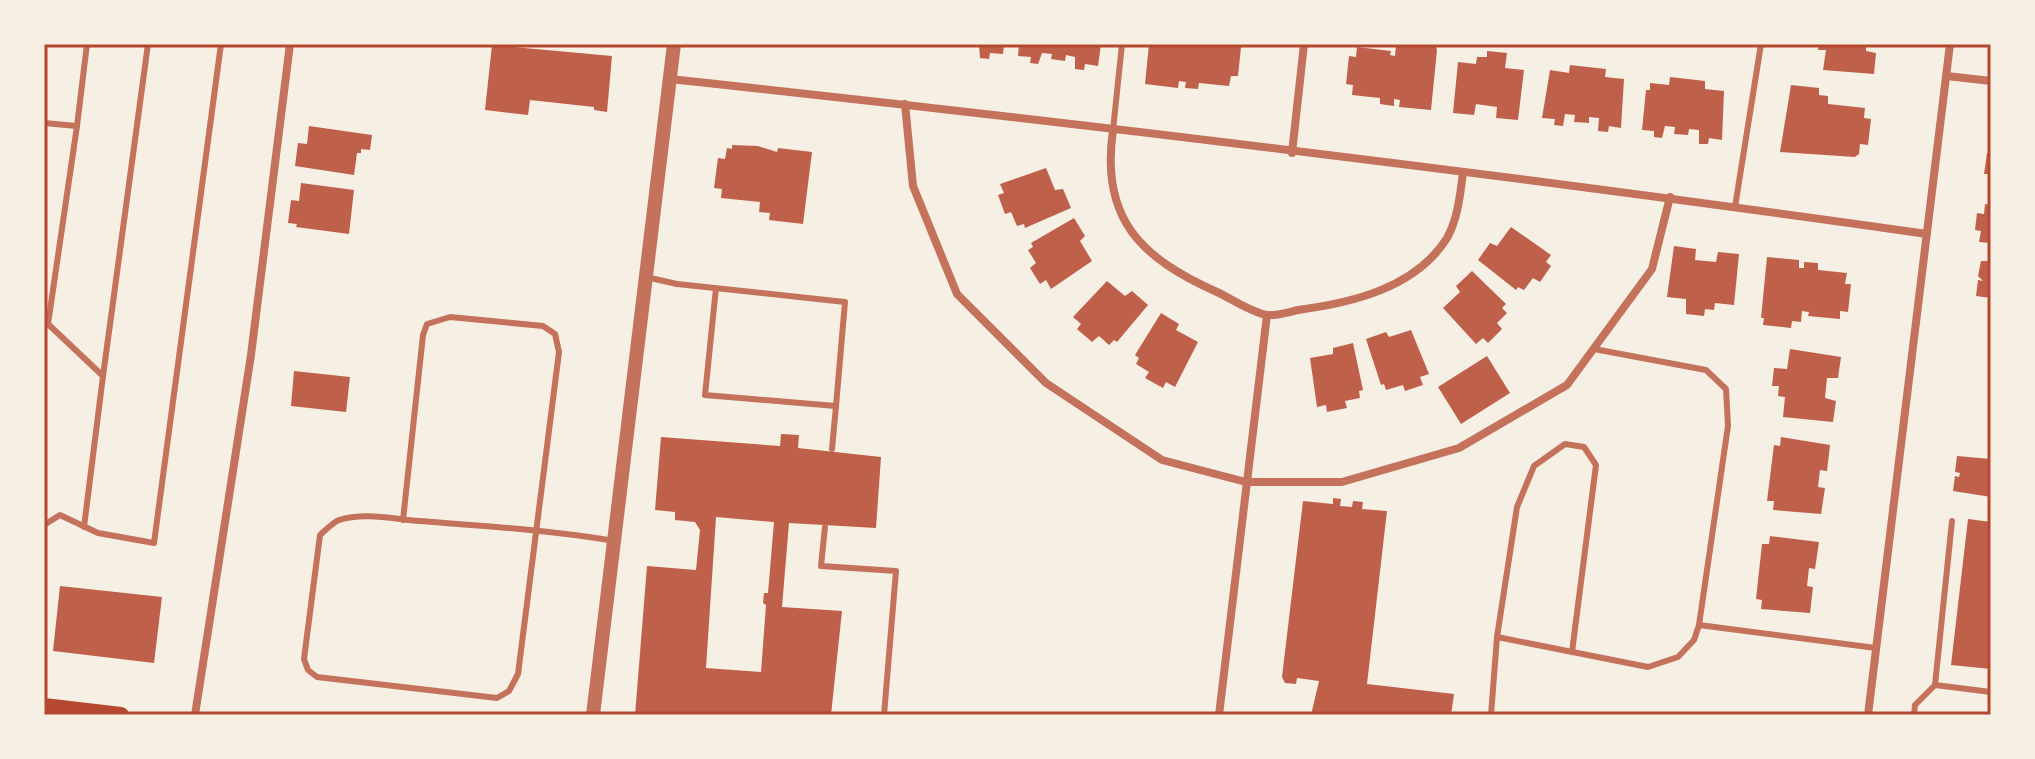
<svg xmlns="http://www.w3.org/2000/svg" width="2035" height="759" font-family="'Space Grotesk',sans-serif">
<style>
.building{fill:#bf614a;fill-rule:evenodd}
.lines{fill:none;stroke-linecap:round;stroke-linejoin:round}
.service{stroke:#c5725c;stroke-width:6}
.minor{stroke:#c5725c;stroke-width:8}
.tertiary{stroke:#c5725c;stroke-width:14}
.secondary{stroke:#b5482f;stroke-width:16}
.neatline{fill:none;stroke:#b5482f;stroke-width:3}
</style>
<rect width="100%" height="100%" fill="#f6efe4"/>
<g class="building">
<polygon points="979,44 1004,44 1003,54 990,53 989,59 980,58"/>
<polygon points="1019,44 1101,44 1098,66 1085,64 1084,70 1075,69 1075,57 1066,55 1065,61 1051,59 1052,54 1042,53 1038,64 1030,63 1031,57 1018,56"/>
<polygon points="1149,44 1234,44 1241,47 1238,76 1231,76 1229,86 1199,83 1198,89 1185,88 1186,82 1179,81 1178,88 1145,84"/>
<polygon points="1406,44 1435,44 1437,50 1431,110 1399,107 1400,100 1394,99 1394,106 1380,104 1380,98 1352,95 1353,85 1346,84 1349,56 1356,57 1357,47 1391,51 1390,55 1395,56 1396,45"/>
<polygon points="1819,44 1866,44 1866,51 1876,53 1874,74 1823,70 1826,50 1818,50"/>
<polygon points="492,45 612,56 607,112 594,110 594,107 530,100 528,115 485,110"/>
<polygon points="1487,51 1507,53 1505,68 1524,70 1518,120 1496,118 1497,107 1476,104 1474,115 1453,113 1458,62 1476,64 1477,57 1487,57"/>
<polygon points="1570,65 1606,69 1605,77 1624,79 1621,128 1609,126 1608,132 1598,131 1599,118 1589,117 1589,123 1574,122 1575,115 1565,114 1563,126 1554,125 1555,119 1542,118 1550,70 1569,73"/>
<polygon points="1670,77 1705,81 1705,89 1724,91 1722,140 1709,138 1708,144 1699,144 1699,130 1689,129 1688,135 1674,134 1675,127 1665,126 1662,138 1654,137 1654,131 1642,130 1646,90 1650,90 1650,83 1669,85"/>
<polygon points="1791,85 1819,88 1819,95 1828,96 1828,104 1865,108 1864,118 1871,119 1868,145 1860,144 1859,154 1855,157 1780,152"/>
<polygon points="309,126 372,135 370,150 361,149 361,153 357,153 354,175 295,166 298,143 307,144"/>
<polygon points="732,145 758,146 777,152 778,148 812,152 803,224 769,220 770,213 759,212 760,202 721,198 722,189 714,188 718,158 725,159 727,148 732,149"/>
<polygon points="1987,153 1991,154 1991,174 1984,174"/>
<polygon points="1046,168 1055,190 1063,189 1071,208 1025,228 1024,224 1017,226 1011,212 1005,214 998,195 1004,193 1000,184"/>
<polygon points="301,183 354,190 349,234 296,227 297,224 288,223 291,200 299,201"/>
<polygon points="1985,204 1991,205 1991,243 1979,242 1981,231 1975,230 1977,213 1984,214"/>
<polygon points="1074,218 1085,236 1080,241 1092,261 1051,289 1046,280 1040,284 1030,268 1036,263 1028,250 1033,247 1031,243"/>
<polygon points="1511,227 1551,255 1546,262 1551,266 1540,282 1533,278 1524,290 1518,287 1516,290 1478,260 1490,243 1497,246"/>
<polygon points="1674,246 1696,249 1695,260 1716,262 1718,252 1739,254 1734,305 1715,303 1714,310 1705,309 1704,316 1686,314 1686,299 1667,297"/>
<polygon points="1767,257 1799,260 1799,268 1804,268 1804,262 1818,263 1818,270 1847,273 1845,284 1851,284 1848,312 1840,311 1840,319 1808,316 1809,312 1802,311 1801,322 1792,321 1791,328 1763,325 1764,318 1761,318"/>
<polygon points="1981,261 1991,261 1991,298 1976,296 1978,280 1983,281 1978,276"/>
<polygon points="1472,271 1506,304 1502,308 1507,313 1497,323 1502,329 1488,343 1483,338 1476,344 1443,308 1460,292 1456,286"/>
<polygon points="1107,281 1125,296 1132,291 1148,305 1117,342 1114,340 1109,345 1099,336 1092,342 1077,329 1081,324 1073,317"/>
<polygon points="1161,313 1179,324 1176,330 1198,342 1175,387 1166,382 1163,388 1145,378 1149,372 1136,364 1139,358 1135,355"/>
<polygon points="1411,330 1429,374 1420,377 1423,385 1405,391 1403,385 1386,390 1384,384 1381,385 1366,339 1386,332 1389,337"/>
<polygon points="1353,343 1363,390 1359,391 1360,398 1345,401 1347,408 1327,412 1326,405 1317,407 1310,358 1333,354 1333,348"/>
<polygon points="1790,349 1841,357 1838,378 1827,378 1825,398 1836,401 1833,422 1783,417 1785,397 1778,396 1779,386 1772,386 1774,368 1787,369"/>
<polygon points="1487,356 1510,393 1461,424 1438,387"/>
<polygon points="294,371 350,377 346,412 291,406"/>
<path d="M781,434L799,435L798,448L881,457L876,528L789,523L782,607L842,611L831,715H635L647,566L696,570L700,530L695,522L675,520V512L655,510L661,437L780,446ZM716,517L774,522L768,593H764L763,603L766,605L761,672L706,668Z"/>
<polygon points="1781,437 1830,445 1827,471 1820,470 1818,487 1825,488 1821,514 1773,510 1774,501 1767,501 1774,445 1780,446"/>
<polygon points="1957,456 1991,459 1991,497 1953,491 1955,476 1959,477 1960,473 1955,472"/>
<polygon points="1333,498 1341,499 1340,506 1352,507 1353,501 1363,502 1362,509 1387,511 1367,684 1454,694 1451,715 1311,715 1319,681 1297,678 1296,684 1285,683 1282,677 1303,501 1333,504"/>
<polygon points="1968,519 1991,522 1991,669 1951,665"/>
<polygon points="1770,536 1819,542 1815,569 1809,568 1807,586 1813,587 1810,613 1761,609 1762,600 1756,599 1762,544 1769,544"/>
<polygon points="60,586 162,597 154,663 53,651"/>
</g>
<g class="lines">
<g class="service">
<polyline points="44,123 77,126 48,324 103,376 84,527"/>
<polyline points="77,126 87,44"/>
<polyline points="1113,130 1122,44"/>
<polyline points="1735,207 1761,44"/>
<polyline points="646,277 677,284 845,302 836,406 705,395 716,288"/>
<polyline points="103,376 148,44"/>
<polyline points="832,449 836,406"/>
<path d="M403,520L423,335L427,324L450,317L543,326L555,334L559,352L518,674L509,691L497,698L317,677L308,670L304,659L320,535C326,530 332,523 339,520C364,512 393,519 419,521C484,526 550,530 615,541"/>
<polyline points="44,525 60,515 98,533 154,543 221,44"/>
<polyline points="825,527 821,566 896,571 884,715"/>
<polyline points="1699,625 1876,648"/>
<polyline points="1497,637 1517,507 1534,466 1565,444 1584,447 1596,465 1572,652"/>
<polyline points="1935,685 1952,521"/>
<polyline points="1491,715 1497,637 1648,667 1678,657 1694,640 1699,625 1728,426 1726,389 1706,370 1594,349"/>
<polyline points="1914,715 1915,705 1935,685 1991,692"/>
</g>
<g class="minor">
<polyline points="1947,76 1991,81"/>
<path d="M670,79C1090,124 1509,175 1927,234"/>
<polyline points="905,104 913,186 957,294 1046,383 1162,460 1246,482 1342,482 1459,448 1567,385 1652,269 1670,197"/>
<path d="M1113,130C1100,219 1141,258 1217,292C1232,299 1252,313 1267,315C1277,316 1289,312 1298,310C1351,303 1416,288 1447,238C1458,218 1460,195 1463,173"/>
<polyline points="1292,153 1304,44"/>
<polyline points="195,715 251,355 290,44"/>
<polyline points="1219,715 1267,315"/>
<polyline points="1868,715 1950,44"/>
</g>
<polyline class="tertiary" points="593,715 674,44"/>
<polyline class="secondary" points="44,706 121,715"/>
</g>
<rect width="2035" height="759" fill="none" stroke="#f6efe4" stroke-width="92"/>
<rect x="46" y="46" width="1943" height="667" class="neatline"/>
</svg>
